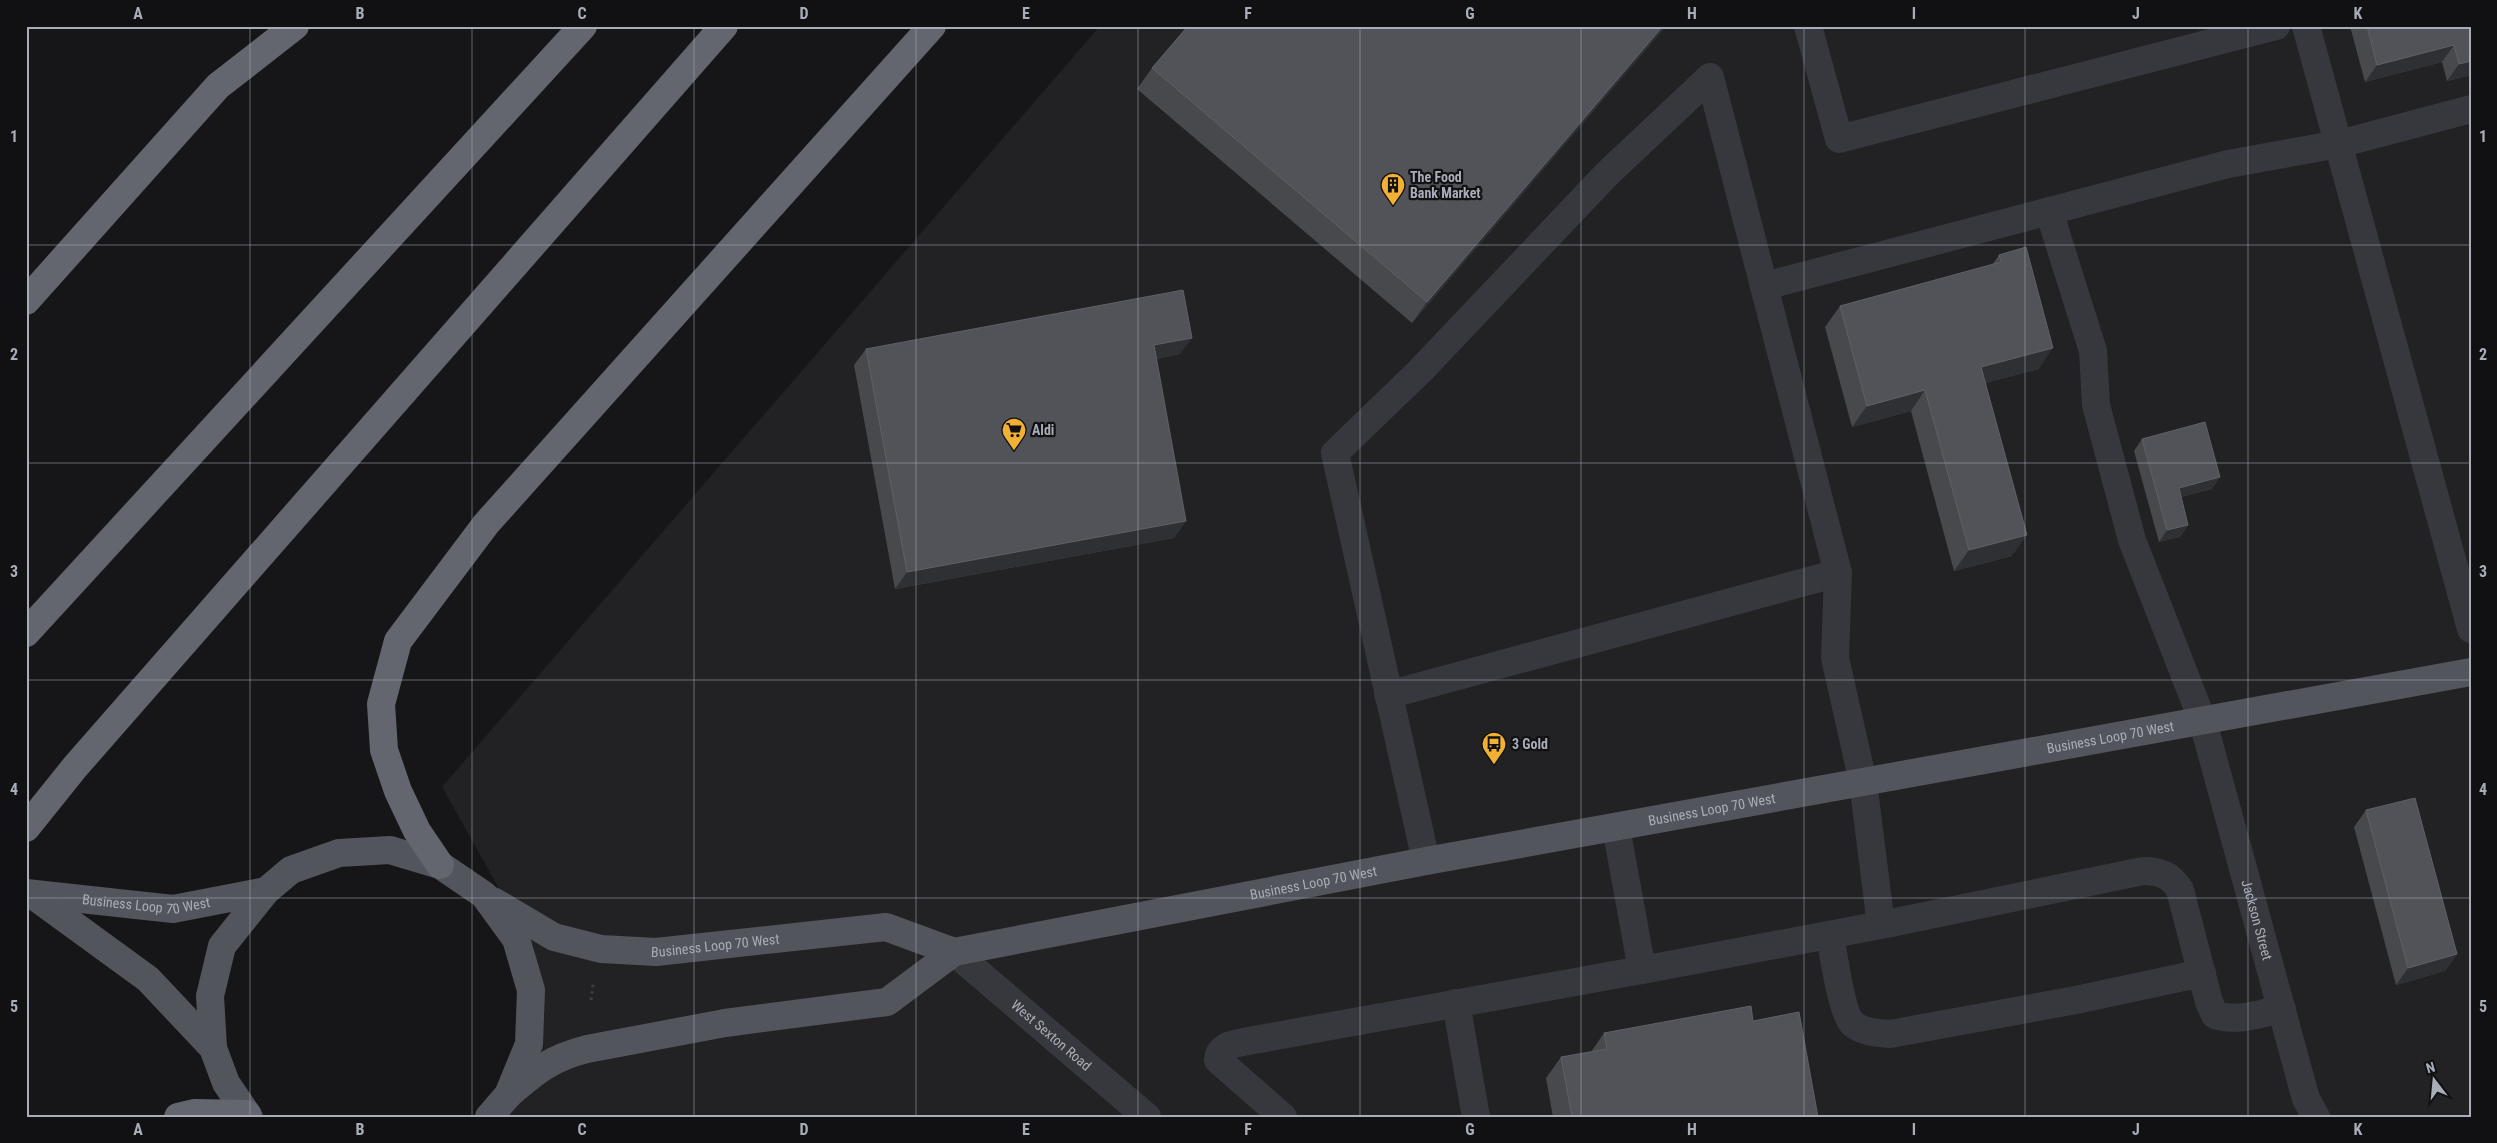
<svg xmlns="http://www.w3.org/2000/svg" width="2497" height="1143" font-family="'Roboto Condensed',sans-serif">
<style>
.built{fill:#222225}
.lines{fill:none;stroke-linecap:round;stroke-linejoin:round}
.path{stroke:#3d3f44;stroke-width:3;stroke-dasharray:2.5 4;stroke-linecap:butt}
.minor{stroke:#37383d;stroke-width:28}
.major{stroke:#53555c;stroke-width:28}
.highway{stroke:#63666e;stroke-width:28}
.wall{fill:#47494d}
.shaded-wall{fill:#2f3033}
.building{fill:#525359;stroke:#5f6168}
.grid{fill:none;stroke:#a8adb8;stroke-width:1;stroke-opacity:0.55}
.labels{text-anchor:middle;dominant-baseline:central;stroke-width:4.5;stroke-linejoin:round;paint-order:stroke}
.poi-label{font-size:14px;font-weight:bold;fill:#a8adb8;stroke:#111113;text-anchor:start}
.street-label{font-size:14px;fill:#a8adb8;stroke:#111113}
.neatline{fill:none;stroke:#a8adb8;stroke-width:2}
.grid-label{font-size:16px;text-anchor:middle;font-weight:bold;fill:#a8adb8}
</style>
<rect width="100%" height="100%" fill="#161618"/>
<polygon class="built" points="1100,26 2471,26 2471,1117 480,1117 533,1058 523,931 442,787"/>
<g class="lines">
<polyline class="path" points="591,1000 593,984"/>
<g class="minor">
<polyline points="1808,26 1839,139 2276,26"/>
<polyline points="2306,26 2471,629"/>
<path id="s1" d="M2049,211L2093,351L2096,405L2132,540L2203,722L2306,1099L2316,1117"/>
<polyline points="1765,286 2228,164 2339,144 2471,109"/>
<polyline points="1388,695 1838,573"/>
<polyline points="1426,861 1335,453 1420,371 1607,174 1710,77 1838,573 1835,658 1863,782 1881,925 1642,970 1616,827"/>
<path d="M1881,925L2143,871C2160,871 2171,875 2180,890L2209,1002L2215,1015C2238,1022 2259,1014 2282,1009"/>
<path d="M1830,935C1833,952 1842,1015 1853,1024C1863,1032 1877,1033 1890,1034L2076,1000L2202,973"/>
<path id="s2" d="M954,952L1147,1117"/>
<polyline points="1456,1003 1476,1117"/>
<path d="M1283,1117L1218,1060C1219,1046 1231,1045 1243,1042L1642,970"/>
</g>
<g class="major">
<path id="s3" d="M26,893L173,909L266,891"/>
<polyline points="34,896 148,979 213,1048"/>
<path id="s4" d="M493,901L554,937L601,949L656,952L886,927L954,952"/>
<path id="s5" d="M508,1095C536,1071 551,1058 587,1049L725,1023L887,1002L954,952L1426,861L2471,672"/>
<polyline points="249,1117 226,1083 213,1048 210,996 222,946 266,891 291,870 339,853 390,850 440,865 484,895 516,939 531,990 529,1044 508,1095 489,1117"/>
</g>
<g class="highway">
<polyline points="26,301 218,86 295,26"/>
<polyline points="26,633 583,26"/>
<polyline points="26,828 75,767 724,26"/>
<polyline points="440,865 417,831 398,791 384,750 381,704 398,641 486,524 932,26"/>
<polyline points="178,1117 195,1113 247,1114"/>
</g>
</g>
<g class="wall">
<polygon points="1188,26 1666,26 1412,323 1137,89 1152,68"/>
<polygon points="2350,26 2471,26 2471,75 2447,81 2442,62 2365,82"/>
<polygon points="1999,255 2039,369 1985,383 2012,556 1954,571 1911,411 1852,427 1825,327 1840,306 1992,265"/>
<polygon points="866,349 1180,354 1156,359 1186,521 1174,538 895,589 854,365"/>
<polygon points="2142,439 2212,489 2181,497 2188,525 2180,537 2159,542 2134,451"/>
<polygon points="2366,810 2457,954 2445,971 2396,985 2354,827"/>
<polygon points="1753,1021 1818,1117 1553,1117 1546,1078 1561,1057 1591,1052 1604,1033"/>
</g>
<g class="shaded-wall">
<polygon points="1663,26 1666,26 1412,323 1427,302"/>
<polygon points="2454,45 2442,62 2365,82 2377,65"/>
<polygon points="2471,61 2471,75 2447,81 2459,64"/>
<polygon points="1192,338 1180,354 1142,362 1154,345"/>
<polygon points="2053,348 2039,369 1966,388 1981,367"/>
<polygon points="1925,390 1911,411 1852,427 1867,406"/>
<polygon points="2220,477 2212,489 2170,500 2179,488"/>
<polygon points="1186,521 1174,538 895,589 907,572"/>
<polygon points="2188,525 2180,537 2159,542 2167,530"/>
<polygon points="2027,535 2012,556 1954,571 1969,550"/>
<polygon points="2457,954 2445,971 2396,985 2408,968"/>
</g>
<g class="building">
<polygon points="1188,26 1663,26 1427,302 1152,68"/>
<polygon points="2367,26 2471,26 2471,61 2459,64 2454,45 2377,65"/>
<polygon points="2026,247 2053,348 1981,367 2027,535 1969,550 1925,390 1867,406 1840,306 2001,262 1999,255"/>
<polygon points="1183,290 1192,338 1154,345 1186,521 907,572 866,349"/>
<polygon points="2205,422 2220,477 2179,488 2188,525 2167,530 2142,439"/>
<polygon points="2415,798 2457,954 2408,968 2366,810"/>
<polygon points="1751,1006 1753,1021 1799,1012 1818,1117 1572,1117 1561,1057 1607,1049 1604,1033"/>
</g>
<path class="grid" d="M250,26V1117M472,26V1117M694,26V1117M916,26V1117M1138,26V1117M1360,26V1117M1581,26V1117M1804,26V1117M2025,26V1117M2248,26V1117M26,245H2471M26,463H2471M26,680H2471M26,898H2471"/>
<defs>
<symbol id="building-pin" viewBox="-11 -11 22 30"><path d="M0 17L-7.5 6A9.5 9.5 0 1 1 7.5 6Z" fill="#f2b134" stroke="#111113"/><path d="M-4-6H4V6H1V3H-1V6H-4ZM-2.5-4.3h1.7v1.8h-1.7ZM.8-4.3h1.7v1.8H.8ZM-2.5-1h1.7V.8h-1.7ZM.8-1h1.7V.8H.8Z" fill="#111"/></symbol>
<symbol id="supermarket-pin" viewBox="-11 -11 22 30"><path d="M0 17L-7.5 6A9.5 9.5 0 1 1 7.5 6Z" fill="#f2b134" stroke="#111113"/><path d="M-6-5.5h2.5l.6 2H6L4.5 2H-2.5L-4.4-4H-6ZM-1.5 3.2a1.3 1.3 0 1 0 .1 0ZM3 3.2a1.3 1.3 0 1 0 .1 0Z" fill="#111"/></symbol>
<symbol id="bus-pin" viewBox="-11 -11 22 30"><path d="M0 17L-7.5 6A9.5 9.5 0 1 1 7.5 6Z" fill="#f2b134" stroke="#111113"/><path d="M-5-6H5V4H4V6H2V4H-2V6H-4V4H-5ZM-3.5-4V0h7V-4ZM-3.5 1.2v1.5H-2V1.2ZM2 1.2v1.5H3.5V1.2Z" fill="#111"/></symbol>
</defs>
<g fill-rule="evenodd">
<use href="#building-pin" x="1379" y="171" width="28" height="38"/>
<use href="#supermarket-pin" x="1000" y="416" width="28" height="38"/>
<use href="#bus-pin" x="1480" y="730" width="28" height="38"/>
</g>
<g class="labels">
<g class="poi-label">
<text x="1410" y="177">The Food<tspan x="1410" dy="16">Bank Market</tspan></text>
<text x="1032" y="430">Aldi</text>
<text x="1512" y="744">3 Gold</text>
</g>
<g class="street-label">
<text stroke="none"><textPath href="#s5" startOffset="1656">Business Loop 70 West</textPath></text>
<text stroke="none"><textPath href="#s5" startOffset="1251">Business Loop 70 West</textPath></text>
<text stroke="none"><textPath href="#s5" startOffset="846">Business Loop 70 West</textPath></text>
<text stroke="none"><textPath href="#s3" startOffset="121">Business Loop 70 West</textPath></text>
<text stroke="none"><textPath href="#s1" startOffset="741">Jackson Street</textPath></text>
<text stroke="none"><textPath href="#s4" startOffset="234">Business Loop 70 West</textPath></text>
<text stroke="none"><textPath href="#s2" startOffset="128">West Sexton Road</textPath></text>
</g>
</g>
<rect width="2497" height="1143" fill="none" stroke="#111113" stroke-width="55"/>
<g transform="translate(2434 1080) rotate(344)" stroke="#111113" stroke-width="4" paint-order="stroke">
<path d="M0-4L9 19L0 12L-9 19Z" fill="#a8adb8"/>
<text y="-8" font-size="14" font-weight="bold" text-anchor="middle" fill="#a8adb8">N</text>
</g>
<rect x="28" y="28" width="2442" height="1088" class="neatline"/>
<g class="grid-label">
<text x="138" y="19">A</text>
<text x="360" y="19">B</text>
<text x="582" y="19">C</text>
<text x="804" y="19">D</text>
<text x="1026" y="19">E</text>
<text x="1248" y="19">F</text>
<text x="1470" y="19">G</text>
<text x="1692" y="19">H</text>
<text x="1914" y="19">I</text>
<text x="2136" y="19">J</text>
<text x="2358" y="19">K</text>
<text x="14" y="142">1</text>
<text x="2483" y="142">1</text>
<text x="14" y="360">2</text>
<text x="2483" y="360">2</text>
<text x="14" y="577">3</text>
<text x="2483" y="577">3</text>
<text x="14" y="795">4</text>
<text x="2483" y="795">4</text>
<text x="14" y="1012">5</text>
<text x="2483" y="1012">5</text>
<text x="138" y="1135">A</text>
<text x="360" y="1135">B</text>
<text x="582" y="1135">C</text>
<text x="804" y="1135">D</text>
<text x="1026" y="1135">E</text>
<text x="1248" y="1135">F</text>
<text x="1470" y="1135">G</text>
<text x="1692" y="1135">H</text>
<text x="1914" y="1135">I</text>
<text x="2136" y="1135">J</text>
<text x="2358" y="1135">K</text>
</g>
</svg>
